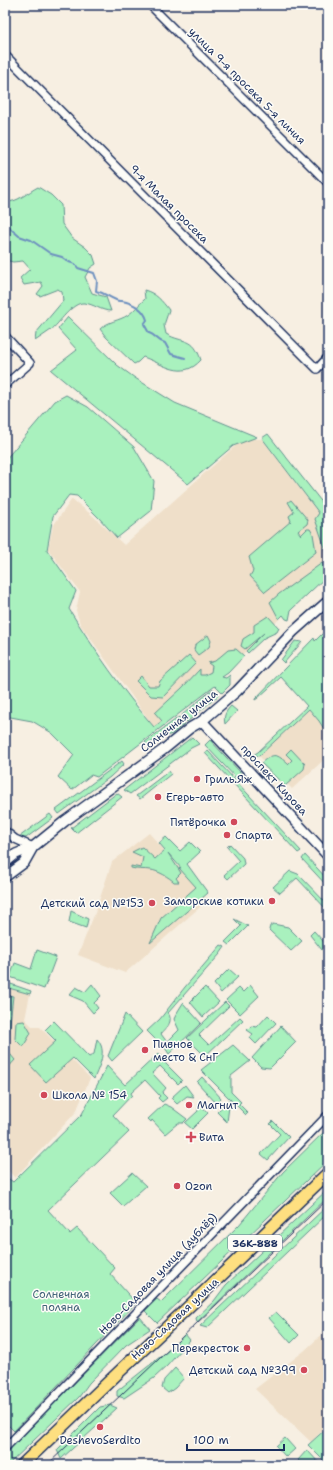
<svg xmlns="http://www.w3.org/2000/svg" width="333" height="1470" font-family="'Shantell Sans',sans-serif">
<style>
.built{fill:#efdfc9}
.green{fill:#a9f1be;stroke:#62908e}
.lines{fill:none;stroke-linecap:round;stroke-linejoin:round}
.stream{stroke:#6d90bf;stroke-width:2}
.street-casing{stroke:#1b2f5e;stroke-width:10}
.secondary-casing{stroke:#1b2f5e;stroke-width:12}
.primary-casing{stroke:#1b2f5e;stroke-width:14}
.street{stroke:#fdfcf7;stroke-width:7}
.secondary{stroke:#fdfcf7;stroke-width:9}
.primary{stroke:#fedf80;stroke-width:11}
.tram{stroke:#1b2f5e;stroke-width:1}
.poi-dot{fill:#d1495b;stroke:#fdfcf7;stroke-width:1.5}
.labels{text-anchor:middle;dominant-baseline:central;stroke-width:3;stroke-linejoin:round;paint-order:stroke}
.shield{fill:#fdfcf7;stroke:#5f6c8c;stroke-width:1}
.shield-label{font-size:10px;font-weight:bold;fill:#1b2f5e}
.street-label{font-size:11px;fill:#1b2f5e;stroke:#fdfcf7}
.poi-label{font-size:11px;fill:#1b2f5e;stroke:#fdfcf7;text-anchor:start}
.park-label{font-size:11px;fill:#3e6076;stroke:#fdfcf7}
</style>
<rect width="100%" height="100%" fill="#f7efe2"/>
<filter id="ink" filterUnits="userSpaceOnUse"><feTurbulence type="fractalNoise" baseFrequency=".025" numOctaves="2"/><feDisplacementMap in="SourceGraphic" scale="8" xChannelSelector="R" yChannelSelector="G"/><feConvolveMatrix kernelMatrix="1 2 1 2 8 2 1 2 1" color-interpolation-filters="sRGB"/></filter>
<g filter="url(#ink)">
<g class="built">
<polygon points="243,439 262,439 328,525 328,572 244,653 203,690 154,727 80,624 76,610 80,592 48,549 53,526 72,499 93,516 124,545"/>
<polygon points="309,709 319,721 328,734 328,756 292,789 259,756"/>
<polygon points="149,833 208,900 125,973 78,955 95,913 112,862"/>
<polygon points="5,987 30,994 25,1019 33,1027 40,1027 90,1078 76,1112 15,1178 5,1167"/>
<polygon points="328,1329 328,1425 311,1442 255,1389 304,1351"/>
</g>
<g class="green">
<path d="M38,187L51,195L61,205L62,224L72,238L85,247L93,255L96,264L90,268L85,277L92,293L106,297L111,311C101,311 94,304 84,303C72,302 59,324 51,330C46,334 40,337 35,341L36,333L63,301L62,292L58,289L40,296L37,294L43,286L41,282L24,285L20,278L30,269L23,261L13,262L5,260V253L7,248L5,247V202C17,203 28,192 38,187Z"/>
<path d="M144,290C156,293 162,301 169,310L164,325L166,334C184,344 193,336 201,360C182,381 164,364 143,357L138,362L134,364L106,337L100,329C108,321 119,321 128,315C134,311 139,304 145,299Z"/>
<polygon points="68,317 117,365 135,378 175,403 257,437 233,446 188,484 51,370 77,350 58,329"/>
<path d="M66,395L88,407L134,447L154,481L151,511L117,538L99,518L77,496L69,495L53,516L47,550L76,591L69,609C95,651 122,690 154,727L162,721L155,713L182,688L200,669V675H205L211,672L212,666L208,663L215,661L228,650L236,649L244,656L228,673L222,677L226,678L230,675V685L222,693L215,686L97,777L91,775L72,790L58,777L74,755L52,733L32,721L5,716V460L55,401Z"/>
<polygon points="268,434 328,510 328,556 315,519 319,513 262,438"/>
<polygon points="291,500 308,520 307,524 298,531 301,535 307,529 310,529 313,534 316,552 265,592 250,576 253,571 249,557 291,521 289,516 294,512 288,502"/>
<polygon points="322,563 328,570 328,575 291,610 289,620 286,619 283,615 279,619 270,602 279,594"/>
<polygon points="268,616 279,628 277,632 264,638 248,653 246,651 264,633 245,649 241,646 243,639 254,632 254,625"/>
<polygon points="328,628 328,735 319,721 309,709 259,756 253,755 258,752 307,706 281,677 258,698 255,700 255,699 314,638 315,641"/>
<polygon points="208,635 211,641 209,647 198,655 194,650 195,645"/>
<polygon points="295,641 302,642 284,663 281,660"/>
<polygon points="189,655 196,663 163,697 151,696 136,681 141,676 149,686 158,686 160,681"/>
<polygon points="213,689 219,695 187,722 182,715"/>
<path d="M231,706L237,711L225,724C223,716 226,711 231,706Z"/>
<polygon points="179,717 184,724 172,734 155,740 147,745 145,742"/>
<polygon points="192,737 199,744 191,748 130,794 124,790"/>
<polygon points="210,740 242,774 238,780 205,745"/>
<path d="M291,749L305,764L304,769L285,786L261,763C274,752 277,754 288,764L292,760L286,754Z"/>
<polygon points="208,751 301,851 298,853 205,753"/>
<polygon points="122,761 124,764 110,777 59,814 56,810"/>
<polygon points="169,771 171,774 140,799 136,796"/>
<polygon points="117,793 122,797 76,833 71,828"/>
<polygon points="50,814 53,818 26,838 19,837"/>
<path d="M166,837L180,851L190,842L200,852L187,864L208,893L150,943L161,918L196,887L179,868H181L168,853L181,873L176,878L179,882H174C169,877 158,871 151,870C143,869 138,870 131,868V866L141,868L143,857L132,852L142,847L155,859L165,850L159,843Z"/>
<polygon points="230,844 243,858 244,864 228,879 224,875 239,861 227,847"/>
<polygon points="305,855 328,880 328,887 302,859"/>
<polygon points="290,871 298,874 328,905 328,911 297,878 280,893 273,887"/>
<polygon points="71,911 88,919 86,928 69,922"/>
<polygon points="234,919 248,926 229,945 225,942 241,926"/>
<polygon points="273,924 288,927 302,941 291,951 269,930 270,926"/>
<polygon points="314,931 323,941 326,947 322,950 310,935"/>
<path d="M221,945L225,947L220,954L168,1013C174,1022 166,1028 161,1034L167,1042L179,1030L174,1019L178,1011L183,1003L201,1023L169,1054L162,1043L163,1047L147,1031L160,1019L185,987Z"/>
<polygon points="37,950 56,957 44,989 10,977 15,963 31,969"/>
<polygon points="229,969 238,977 221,993 214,984"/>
<polygon points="5,982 31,991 30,994 5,987"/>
<polygon points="92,984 101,996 94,1003 98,1008 93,1013 83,1001 69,995 76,987 85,992"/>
<polygon points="250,985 259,996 240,1014 226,1000 239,988 243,992"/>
<polygon points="205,987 219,1002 203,1017 190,1002"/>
<polygon points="5,995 13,996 9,1033 5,1033"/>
<polygon points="225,1002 229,1006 199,1035 209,1045 240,1017 243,1020 205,1056 187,1038"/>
<polygon points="125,1014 142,1032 112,1061 108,1056"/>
<polygon points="268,1015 276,1023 256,1044 250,1038 253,1034 247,1030 251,1026 257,1027"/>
<polygon points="24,1021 31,1033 23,1047 15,1039 16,1022"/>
<path d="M54,1021L89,1057L94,1054L97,1039C108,1051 99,1066 94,1079L73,1058L46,1082L30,1065L56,1041L45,1030Z"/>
<polygon points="281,1026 296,1042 270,1068 261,1067 252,1058"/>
<polygon points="233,1045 250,1061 231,1076 231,1092 241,1102 239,1104 248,1113 246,1115 230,1099 227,1122 217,1112 230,1099 201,1070"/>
<polygon points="5,1048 15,1060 5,1071"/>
<polygon points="159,1053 165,1060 164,1062 182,1080 178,1084 160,1066 152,1073 166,1088 162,1093 167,1098 162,1102 158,1098 160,1096 145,1080 131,1093 132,1095 113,1115 129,1132 48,1210 70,1234 77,1228 115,1268 110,1274 136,1303 14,1431 5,1422 5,1176 13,1182 82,1114 107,1066 125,1085"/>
<polygon points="202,1077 221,1098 216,1103 197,1082"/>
<polygon points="185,1085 194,1097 187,1096 177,1104 171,1098"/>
<polygon points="199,1103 208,1113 192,1129 185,1123 198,1111"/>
<polygon points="164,1104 171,1107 187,1119 183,1123 178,1123 165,1134 152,1120 151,1122 148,1119"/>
<polygon points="273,1121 289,1137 268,1160 261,1154 280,1134 270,1124"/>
<polygon points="328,1128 328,1160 157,1323 145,1311 157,1299 161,1302 239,1225 283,1172"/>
<polygon points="132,1173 146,1186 123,1206 110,1193"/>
<polygon points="328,1189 328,1197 197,1322 196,1318 214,1301 226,1285"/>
<polygon points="328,1205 328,1213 207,1328 200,1326"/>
<polygon points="276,1312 299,1335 291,1343 269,1318"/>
<polygon points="140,1317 150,1329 126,1345 89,1383 79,1397 8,1465 5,1465 5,1453"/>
<polygon points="185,1334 190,1340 167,1366 154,1378 124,1398 117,1396 117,1391 170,1349"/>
<polygon points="175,1368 184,1378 175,1388 168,1393 162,1388 164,1380"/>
<polygon points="110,1405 117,1408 61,1459 57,1450 100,1407"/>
<polygon points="328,1427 328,1465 308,1445"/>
<polygon points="285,1438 295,1449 286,1457 276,1446"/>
<polygon points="307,1450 321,1465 303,1465 298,1460"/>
</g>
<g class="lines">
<path class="stream" d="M5,220L11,229L19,236L31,240L51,254L62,257L69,262L75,264L78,268L94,273L97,281L96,291C105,293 108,297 116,300C117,301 121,301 122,301C133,303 144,309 147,320L144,324L149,333C156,335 157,341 165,343L171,354L185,358"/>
<defs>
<g id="street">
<polyline points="150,5 328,183"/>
<polyline points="5,55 317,369 328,357"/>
<polyline points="5,336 30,363 5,385"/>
<polyline points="5,831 15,839 33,847"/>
<polyline points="5,1448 328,1115"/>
</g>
<g id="secondary">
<polyline points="202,721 328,856"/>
<polyline points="5,863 16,854 33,847 65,821 163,750 190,728 202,721 237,691 293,632 328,601"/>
<polyline points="5,877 24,863 33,847"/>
</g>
<polyline id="primary" points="22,1465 119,1372 182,1313 328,1173"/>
</defs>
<use href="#street" class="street-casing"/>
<use href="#secondary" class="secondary-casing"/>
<use href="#primary" class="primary-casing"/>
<use href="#street" class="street"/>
<use href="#secondary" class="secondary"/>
<use href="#primary" class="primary"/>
<polyline class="tram" points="47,1465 328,1199"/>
</g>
</g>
<g class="poi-dot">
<circle cx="197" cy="779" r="4"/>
<circle cx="158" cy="797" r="4"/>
<circle cx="234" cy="822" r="4"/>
<circle cx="227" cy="835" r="4"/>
<circle cx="272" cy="901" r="4"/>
<circle cx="152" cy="903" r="4"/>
<circle cx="145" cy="1050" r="4"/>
<circle cx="44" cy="1095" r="4"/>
<circle cx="189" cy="1105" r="4"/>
<path d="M189 1131h4v4h4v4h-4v4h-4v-4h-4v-4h4z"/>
<circle cx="177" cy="1186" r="4"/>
<circle cx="247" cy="1348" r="4"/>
<circle cx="304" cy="1370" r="4"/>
<circle cx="100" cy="1427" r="4"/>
</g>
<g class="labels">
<rect class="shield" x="228" y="1235" width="54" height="16" rx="3"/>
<g class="shield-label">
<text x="255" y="1243">36К-888</text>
</g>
<g class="street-label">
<text transform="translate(247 86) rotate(45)">улица 9-я просека 5-я линия</text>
<text transform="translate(169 204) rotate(45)">9-я Малая просека</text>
<text transform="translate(179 721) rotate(-38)">Солнечная улица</text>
<text transform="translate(274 780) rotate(47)">проспект Кирова</text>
<text transform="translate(158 1274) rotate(-46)">Ново-Садовая улица (дублёр)</text>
<text transform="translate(175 1319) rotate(-43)">Ново-Садовая улица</text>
</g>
<g class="poi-label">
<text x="205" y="779">Гриль.Яж</text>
<text x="166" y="797">Егерь-авто</text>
<text x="226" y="822" text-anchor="end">Пятёрочка</text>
<text x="235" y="835">Спарта</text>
<text x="264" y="901" text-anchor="end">Заморские котики</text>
<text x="144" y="903" text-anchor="end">Детский сад №153</text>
<text x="153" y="1044">Пивное<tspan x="153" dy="13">место &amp; СнГ</tspan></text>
<text x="52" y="1095">Школа № 154</text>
<text x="197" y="1105">Магнит</text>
<text x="199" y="1137">Вита</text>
<text x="185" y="1186">Ozon</text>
<text x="239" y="1348" text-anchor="end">Перекресток</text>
<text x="296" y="1370" text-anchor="end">Детский сад №399</text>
<text x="100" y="1440" text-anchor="middle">DeshevoSerdito</text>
</g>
<g class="park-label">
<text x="61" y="1294">Солнечная<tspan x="61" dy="13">поляна</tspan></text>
</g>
</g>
<rect width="333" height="1470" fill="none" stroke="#fdfcf7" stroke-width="20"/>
<rect x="10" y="10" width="313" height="1450" fill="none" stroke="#1b2f5e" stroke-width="1.5" filter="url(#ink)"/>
<path d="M187 1444v6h97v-6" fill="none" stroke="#1b2f5e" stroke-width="2"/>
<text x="193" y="1444" font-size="12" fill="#1b2f5e" stroke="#fdfcf7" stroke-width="3" paint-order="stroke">100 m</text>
</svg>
